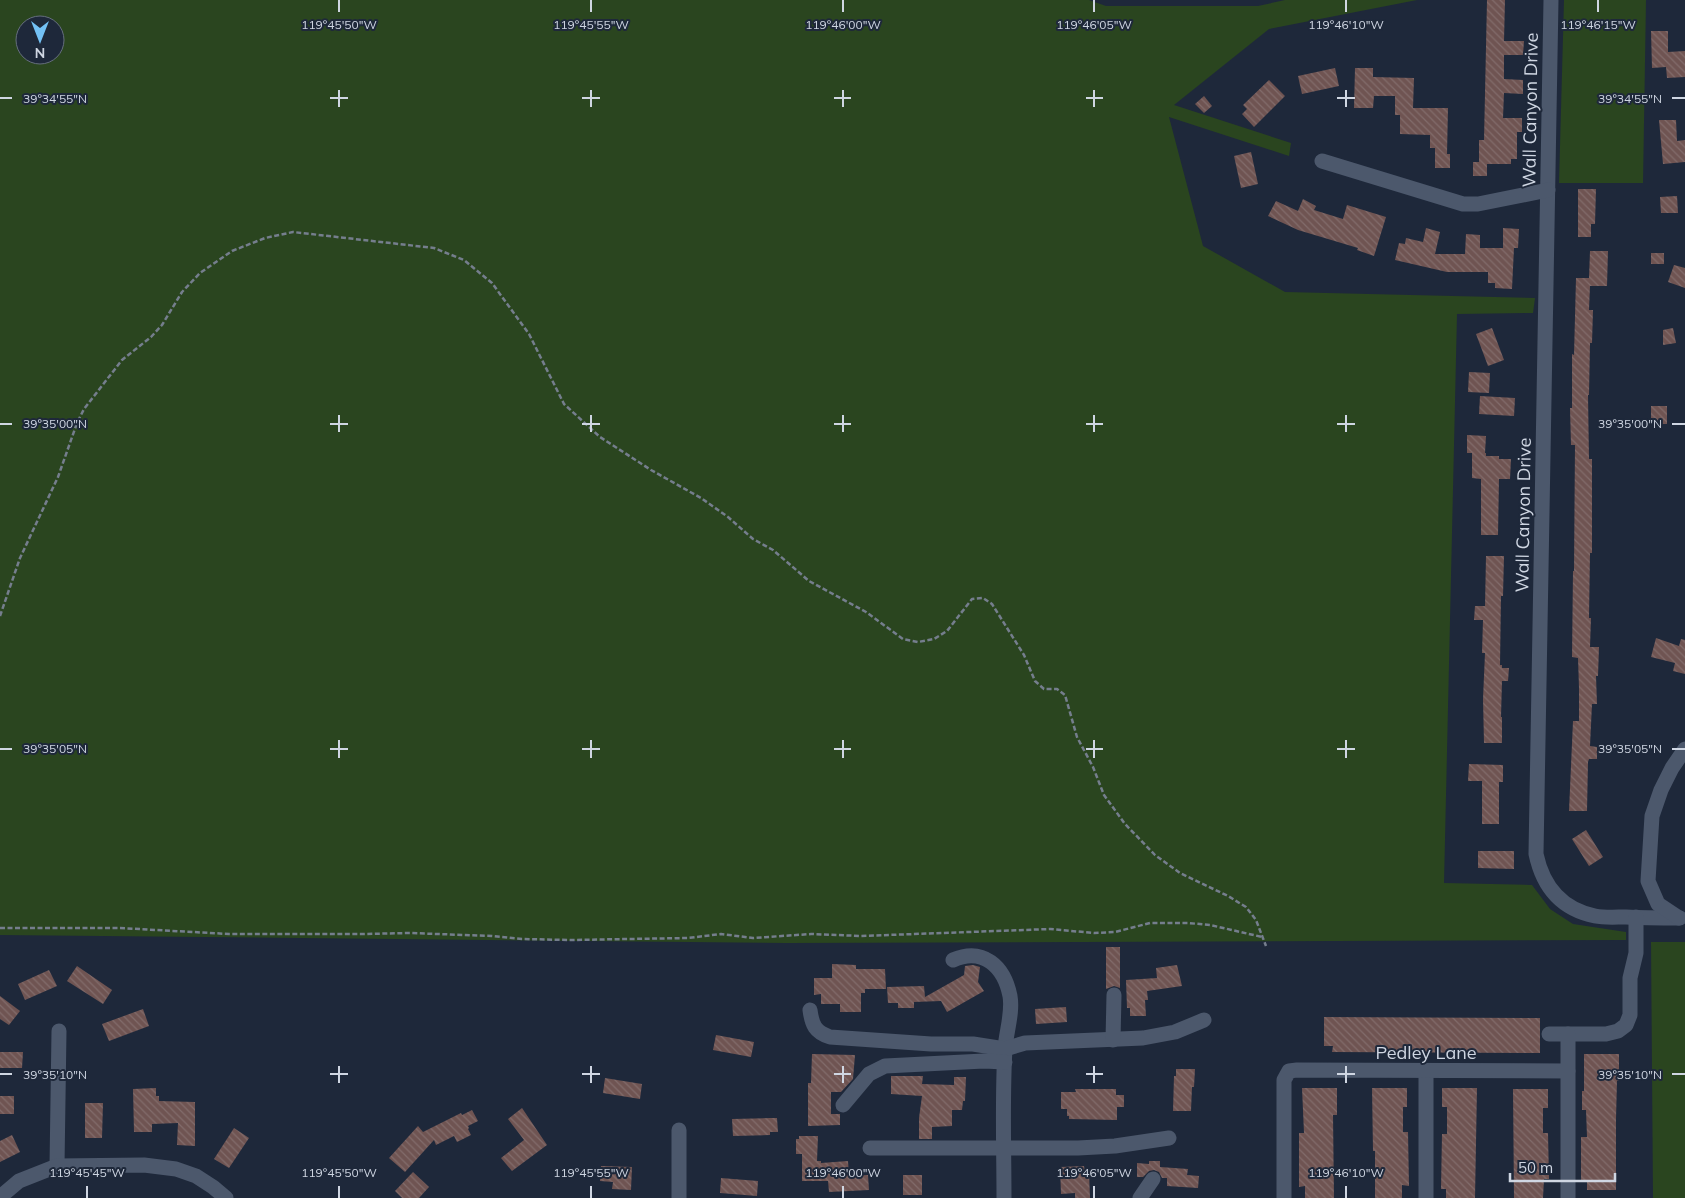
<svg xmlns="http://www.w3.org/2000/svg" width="1685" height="1198" font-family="Mulish,sans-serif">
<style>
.grass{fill:#2a451f;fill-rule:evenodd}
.building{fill:url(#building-back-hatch)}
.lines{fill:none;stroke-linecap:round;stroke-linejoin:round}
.path{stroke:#757e8d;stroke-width:2.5;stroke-dasharray:5 2.5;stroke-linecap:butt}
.minor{stroke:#4c586c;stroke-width:15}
.ticks{fill:none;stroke:#cfd6e2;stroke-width:2}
.labels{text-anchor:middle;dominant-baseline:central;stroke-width:4;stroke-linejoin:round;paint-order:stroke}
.street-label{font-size:18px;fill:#cfd6e2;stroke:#1e283a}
.ticks-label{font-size:12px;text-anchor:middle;fill:#cfd6e2;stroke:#1e283a;stroke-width:4;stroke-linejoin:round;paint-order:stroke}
</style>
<defs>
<pattern id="building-back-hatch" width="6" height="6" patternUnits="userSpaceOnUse" patternTransform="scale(1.25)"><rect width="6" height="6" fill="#6f5452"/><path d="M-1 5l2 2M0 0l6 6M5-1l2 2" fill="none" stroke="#826c6b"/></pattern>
</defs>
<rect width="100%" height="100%" fill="#1e283a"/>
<g class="grass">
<path d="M0,0H1089L1106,6H1258L1285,0H1417L1269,29L1174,105L1291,143L1289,156L1169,117L1203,246L1285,292L1535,298L1533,313L1457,314L1444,883L1532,885L1550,909L1573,924L1626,932V940L786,943L0,935ZM25,25H55V55H25Z"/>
<polygon points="1564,0 1646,0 1643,183 1559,183"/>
<polygon points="1651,942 1685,942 1685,1198 1653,1198"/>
</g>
<g class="building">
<polygon points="1487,0 1505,0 1504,41 1524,41 1523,55 1504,55 1504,79 1523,80 1523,94 1504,93 1503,118 1522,118 1522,132 1517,132 1517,159 1511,159 1511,164 1487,164 1487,176 1473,176 1473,162 1479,162 1479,140 1484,140"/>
<polygon points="1651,31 1668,31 1668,52 1685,51 1685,77 1667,78 1666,67 1652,68"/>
<polygon points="1335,68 1339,86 1302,94 1298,76"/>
<polygon points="1355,68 1373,68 1373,77 1414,78 1413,108 1448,108 1447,154 1450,154 1450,168 1435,168 1435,148 1430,148 1430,135 1400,134 1400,115 1395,115 1395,96 1374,96 1373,108 1354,108"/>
<polygon points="1269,80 1285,96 1254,127 1242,114 1247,109 1243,105"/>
<polygon points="1204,96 1212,106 1204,113 1195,104"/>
<polygon points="1659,120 1676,120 1677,141 1685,140 1685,162 1663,164"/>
<polygon points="1251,152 1258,184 1241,188 1234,156"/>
<polygon points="1578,189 1596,189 1595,224 1591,224 1591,237 1578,237"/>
<polygon points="1677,196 1678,213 1661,213 1660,197"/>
<polygon points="1303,199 1316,206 1314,210 1343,219 1347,205 1386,217 1374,256 1357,250 1358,248 1298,230 1268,216 1276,201 1298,211"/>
<polygon points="1426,228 1440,232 1435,254 1465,254 1466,234 1480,235 1480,248 1503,248 1503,228 1519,229 1518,248 1514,248 1512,289 1495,288 1495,283 1488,283 1488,272 1447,272 1395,260 1399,243 1405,244 1406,238 1423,242"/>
<polygon points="1590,251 1608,251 1607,286 1590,286 1589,310 1593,310 1592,343 1590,343 1589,395 1588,395 1589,459 1592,459 1592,553 1590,553 1589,618 1591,618 1590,647 1599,647 1598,676 1596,676 1597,704 1592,704 1590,746 1597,747 1597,759 1589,759 1588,762 1587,811 1569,811 1573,721 1579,721 1579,688 1578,658 1572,657 1573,571 1574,571 1575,445 1571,445 1570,408 1572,408 1572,354 1574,355 1576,278 1589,278"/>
<rect x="1651" y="253" width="13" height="11"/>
<polygon points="1674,265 1685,268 1685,288 1668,282"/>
<polygon points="1492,328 1504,360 1488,366 1476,334"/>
<polygon points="1673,328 1676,343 1663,345 1663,330"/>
<polygon points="1469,372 1490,373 1489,393 1468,392"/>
<polygon points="1480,396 1515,398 1514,416 1479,414"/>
<rect x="1651" y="406" width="16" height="18"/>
<polygon points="1467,435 1486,436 1485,453 1486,453 1486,456 1499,456 1499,459 1511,459 1510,479 1499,479 1498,535 1481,535 1481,479 1472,478 1472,453 1467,453"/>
<polygon points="1486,556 1504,556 1503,596 1501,596 1500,665 1502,665 1502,668 1509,668 1508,681 1502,681 1501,717 1502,717 1502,743 1484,743 1483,699 1485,653 1482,653 1483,620 1474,620 1475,606 1485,606"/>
<polygon points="1656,638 1679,646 1681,639 1685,640 1685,674 1673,671 1675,663 1651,657"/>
<polygon points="1469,764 1503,765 1503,782 1499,782 1499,824 1482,824 1482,781 1468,781"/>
<polygon points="1586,830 1603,857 1589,866 1572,839"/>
<polygon points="1478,851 1514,851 1514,869 1478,868"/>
<polygon points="1106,947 1120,947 1120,988 1114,986 1106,989"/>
<polygon points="832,964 856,965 856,969 885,969 886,989 865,989 865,993 861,993 861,1012 840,1012 840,1004 821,1004 821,994 814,995 814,978 832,978"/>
<polygon points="973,965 980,967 978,982 984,991 947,1012 941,1001 914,1002 914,1008 898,1008 898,1003 888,1003 887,987 924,986 925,997 964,975 965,966"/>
<polygon points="1177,965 1182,986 1147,991 1148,1000 1145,1000 1146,1016 1130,1016 1130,1008 1127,1008 1126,980 1157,978 1156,968"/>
<polygon points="77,966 112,990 103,1004 67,981"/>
<polygon points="49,970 57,986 25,1000 18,984"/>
<polygon points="0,996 20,1011 9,1025 0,1019"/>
<polygon points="1066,1007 1067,1022 1036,1024 1035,1009"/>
<polygon points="143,1009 149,1026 109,1041 102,1024"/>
<polygon points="1324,1017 1540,1018 1540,1053 1332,1052 1333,1046 1324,1046"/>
<polygon points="716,1035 754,1042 751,1057 713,1050"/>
<polygon points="0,1052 23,1052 22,1068 0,1068"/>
<polygon points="812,1054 855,1055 853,1079 841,1092 831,1092 831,1114 840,1114 840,1125 808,1126 808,1083 811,1083"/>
<polygon points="1584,1054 1619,1054 1619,1081 1617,1081 1616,1119 1616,1190 1587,1190 1587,1181 1581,1181 1581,1137 1587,1137 1586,1110 1582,1110 1582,1091 1584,1091"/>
<polygon points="1176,1069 1195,1069 1194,1087 1192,1087 1191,1111 1173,1111 1174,1076 1176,1076"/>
<polygon points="891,1076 923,1076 922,1084 954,1085 954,1077 966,1077 965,1101 963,1101 962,1110 952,1110 952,1126 932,1127 932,1139 919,1139 919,1118 922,1096 891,1094"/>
<polygon points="605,1078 642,1084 640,1099 603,1093"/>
<polygon points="156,1088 156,1096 159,1096 159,1101 195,1102 195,1146 177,1145 178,1123 152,1124 152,1132 134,1132 133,1089"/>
<polygon points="1302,1088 1337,1088 1337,1115 1333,1115 1334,1198 1305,1198 1305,1186 1299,1187 1299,1133 1304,1133"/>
<polygon points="1372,1088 1407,1088 1407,1107 1403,1107 1403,1132 1408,1132 1409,1186 1402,1185 1402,1198 1375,1198 1375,1151 1373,1151"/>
<polygon points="1442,1088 1477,1088 1475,1198 1446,1198 1446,1189 1441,1189 1442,1134 1447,1134 1447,1107 1442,1107"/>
<polygon points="1075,1089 1116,1089 1116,1095 1124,1095 1124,1107 1117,1107 1117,1120 1069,1119 1069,1116 1067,1116 1067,1109 1061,1109 1061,1092 1076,1092"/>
<polygon points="1513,1089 1548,1089 1548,1108 1543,1108 1543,1133 1548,1133 1549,1179 1544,1179 1543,1198 1514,1198"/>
<rect x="0" y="1096" width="14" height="18"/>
<polygon points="85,1103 103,1103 102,1138 85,1138"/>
<polygon points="522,1108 547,1145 512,1171 501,1158 524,1140 508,1119"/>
<polygon points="472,1110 478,1121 468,1126 469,1128 468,1129 471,1135 457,1142 454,1136 436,1145 434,1140 405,1172 389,1158 418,1126 423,1132 461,1113 462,1115"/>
<polygon points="770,1118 777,1118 778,1132 770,1132 770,1135 733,1136 732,1119"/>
<polygon points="234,1128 249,1138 229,1168 214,1159"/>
<polygon points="12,1135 20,1152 0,1162 0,1141"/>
<polygon points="799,1136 818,1136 817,1161 821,1161 821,1163 848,1161 849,1176 868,1175 869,1190 829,1192 828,1181 802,1181 802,1154 796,1154 796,1139 799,1139"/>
<polygon points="1149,1161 1160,1161 1160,1167 1188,1169 1187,1175 1199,1176 1198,1188 1167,1186 1167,1178 1162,1178 1159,1172 1154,1170 1149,1171 1143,1177 1137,1177 1137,1163 1149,1164"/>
<polygon points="601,1166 632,1167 631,1190 612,1189 613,1182 600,1181"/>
<polygon points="1084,1166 1085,1172 1089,1172 1090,1198 1075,1198 1075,1193 1061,1194 1060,1167"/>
<polygon points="413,1172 429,1187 419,1198 402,1198 395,1191"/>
<rect x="903" y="1175" width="19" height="20"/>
<polygon points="721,1178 758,1181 757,1196 720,1193"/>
</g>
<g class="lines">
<g class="path">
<polyline points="0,616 20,558 58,477 77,423 84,409 122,360 151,337 162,325 182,292 200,273 232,251 265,238 293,232 434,248 464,260 492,283 529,334 564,404 600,437 651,470 701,498 728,517 753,539 773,550 809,581 866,612 903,639 918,642 934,639 947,631 972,599 983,598 992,604 1024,655 1035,681 1044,689 1057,689 1065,695 1077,737 1093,767 1104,795 1125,824 1155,855 1180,873 1228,896 1246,907 1256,920 1266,946"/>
<polyline points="0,928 120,928 229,934 363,934 410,933 492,936 522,939 570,940 688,938 721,934 753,938 811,934 861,936 1050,929 1094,933 1115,932 1150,923 1188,923 1210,925 1262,937"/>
</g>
<g class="minor">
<path d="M1551,0L1536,854C1543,887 1561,909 1595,916C1605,918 1616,917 1626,917C1644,918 1662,918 1680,918"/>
<polyline points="1322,161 1463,204 1478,204 1548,190"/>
<polyline points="1679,918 1658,904 1648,881 1652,816 1661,790 1672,768 1685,749"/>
<path d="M953,960C983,947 1004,966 1010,996C1013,1013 1006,1032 1005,1049C1002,1098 1004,1149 1004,1198"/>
<path d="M810,1010C812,1025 815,1032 830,1037L931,1044H973L1005,1049L1025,1043L1143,1038L1175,1032L1204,1020"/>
<polyline points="1549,1034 1606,1034 1618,1031 1626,1025 1630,1015 1630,978 1636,953 1636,917"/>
<polyline points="1113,1040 1114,995"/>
<polyline points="1426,1071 1426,1198"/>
<polyline points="843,1105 869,1074 885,1066 984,1061 1005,1062"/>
<polyline points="870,1148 1078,1148 1115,1146 1169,1138"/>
<polyline points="57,1166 59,1031"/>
<polyline points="0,1197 19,1181 57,1166 144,1165 176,1169 196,1176 213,1187 226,1198"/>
<polyline points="679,1198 679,1130"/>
<polyline points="1140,1198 1153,1179"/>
<polyline points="1284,1198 1284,1080 1289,1071 1297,1070 1568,1071"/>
<polyline points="1568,1198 1568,1034"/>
</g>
</g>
<path class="ticks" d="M339,0V12M591,0V12M843,0V12M1094,0V12M1346,0V12M1598,0V12M339,90V107M591,90V107M843,90V107M1094,90V107M1346,90V107M0,98H12M330,98H348M582,98H600M834,98H851M1086,98H1103M1337,98H1355M1672,98H1685M339,415V432M591,415V432M843,415V432M1094,415V432M1346,415V432M0,424H12M330,424H348M582,424H600M834,424H851M1086,424H1103M1337,424H1355M1672,424H1685M339,740V758M591,740V758M843,740V758M1094,740V758M1346,740V758M0,749H12M330,749H348M582,749H600M834,749H851M1086,749H1103M1337,749H1355M1672,749H1685M339,1066V1083M591,1066V1083M843,1066V1083M1094,1066V1083M1346,1066V1083M0,1074H12M330,1074H348M582,1074H600M834,1074H851M1086,1074H1103M1337,1074H1355M1672,1074H1685M87,1186V1198M339,1186V1198M591,1186V1198M843,1186V1198M1094,1186V1198M1346,1186V1198"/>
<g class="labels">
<g class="street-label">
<text transform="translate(1530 110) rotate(-89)">Wall Canyon Drive</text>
<text transform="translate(1523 515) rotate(-89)">Wall Canyon Drive</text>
<text x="1426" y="1052">Pedley Lane</text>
</g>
</g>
<g class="ticks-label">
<text x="339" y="29">119°45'50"W</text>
<text x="591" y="29">119°45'55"W</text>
<text x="843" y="29">119°46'00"W</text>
<text x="1094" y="29">119°46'05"W</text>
<text x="1346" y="29">119°46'10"W</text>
<text x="1598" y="29">119°46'15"W</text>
<text x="1630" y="103">39°34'55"N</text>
<text x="55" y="103">39°34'55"N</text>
<text x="1630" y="428">39°35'00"N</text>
<text x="55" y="428">39°35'00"N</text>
<text x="1630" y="753">39°35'05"N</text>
<text x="55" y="753">39°35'05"N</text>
<text x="1630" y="1079">39°35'10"N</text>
<text x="55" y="1079">39°35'10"N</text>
<text x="87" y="1177">119°45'45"W</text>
<text x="339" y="1177">119°45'50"W</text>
<text x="591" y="1177">119°45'55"W</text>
<text x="843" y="1177">119°46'00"W</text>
<text x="1094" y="1177">119°46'05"W</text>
<text x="1346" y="1177">119°46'10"W</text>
</g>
<g transform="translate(40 40) rotate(180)"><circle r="24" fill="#1e283a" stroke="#656e7d"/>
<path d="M0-4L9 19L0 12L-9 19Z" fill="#73c1f5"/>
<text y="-8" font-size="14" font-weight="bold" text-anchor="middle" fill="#cfd6e2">N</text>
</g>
<path d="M1510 1173v8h105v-8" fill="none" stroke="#cfd6e2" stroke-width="2.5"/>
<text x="1518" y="1173" font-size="15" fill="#cfd6e2" stroke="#1e283a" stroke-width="4" paint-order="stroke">50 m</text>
</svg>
